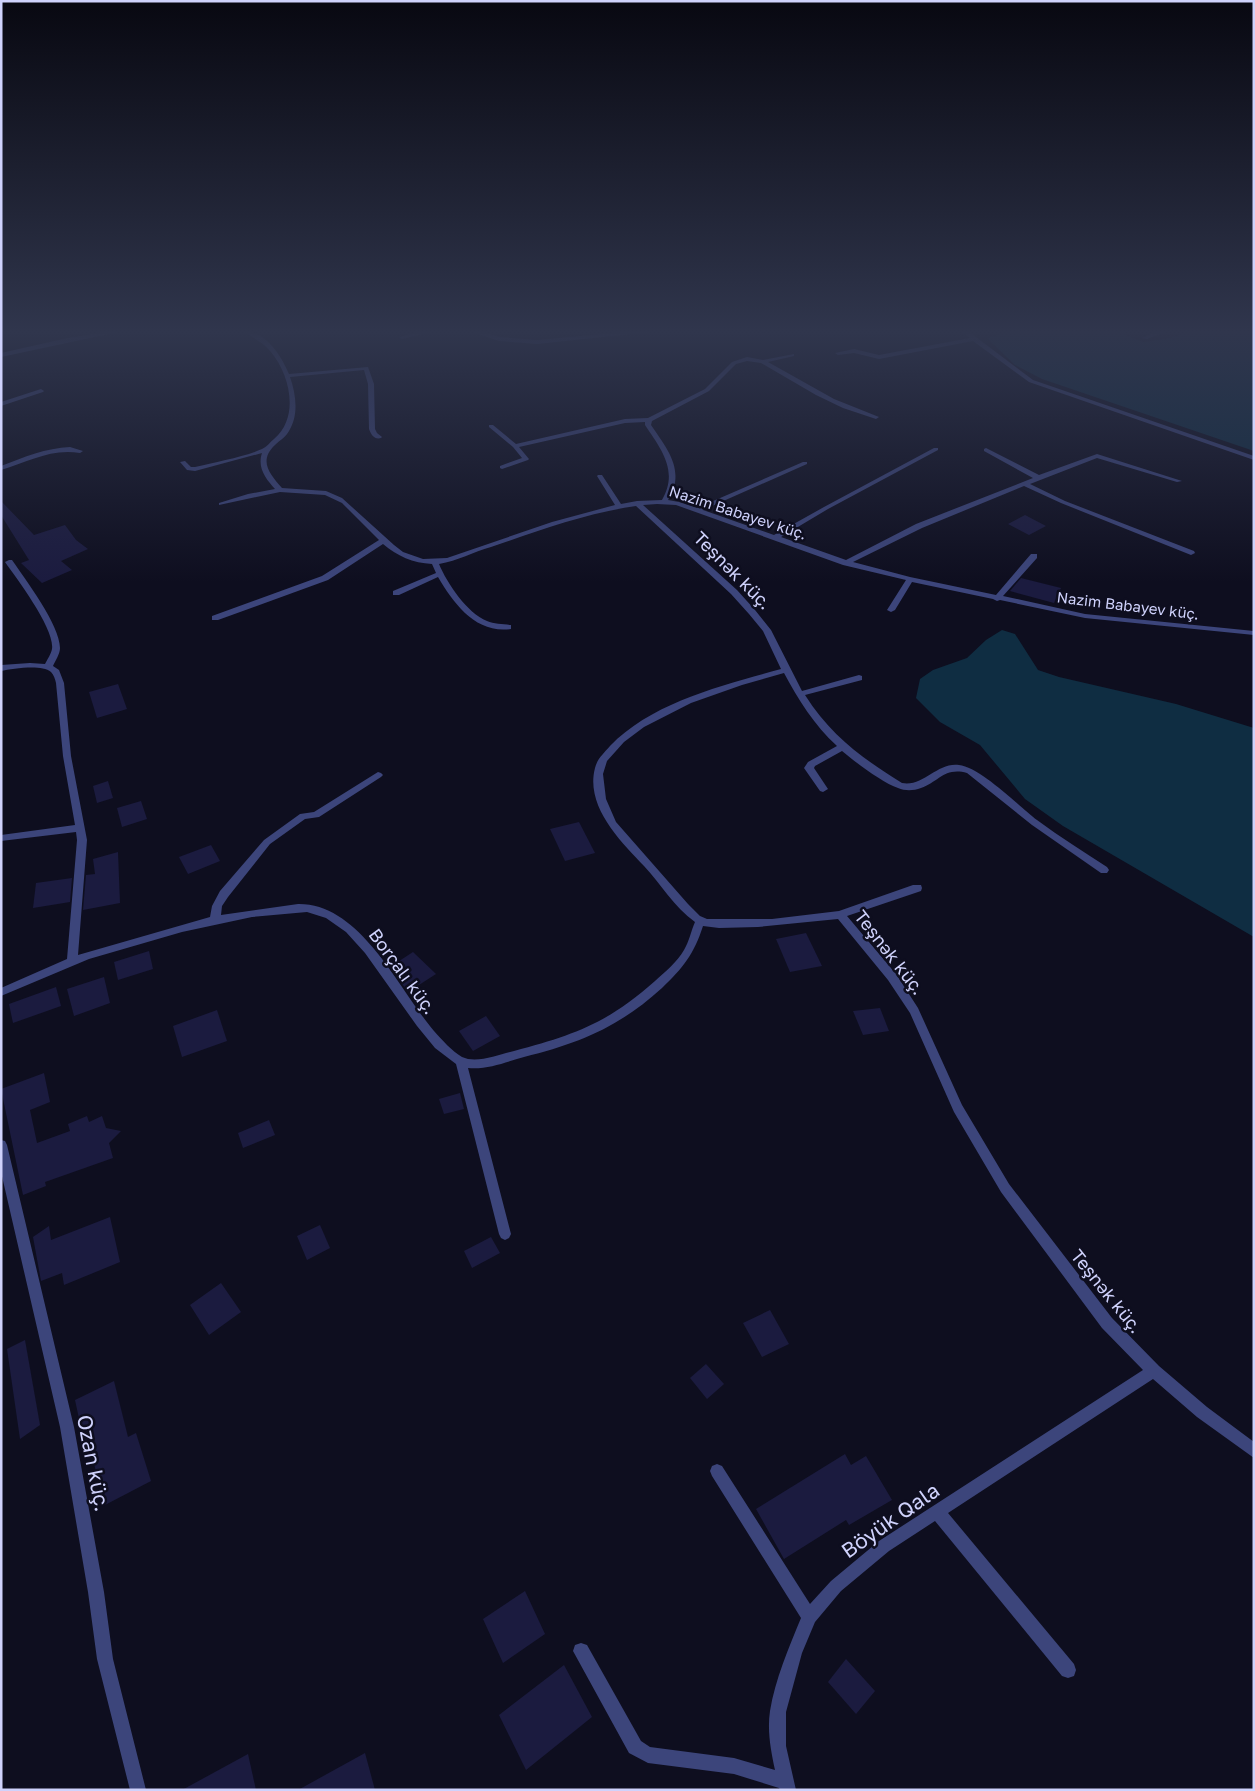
<svg xmlns="http://www.w3.org/2000/svg" width="1255" height="1791" font-family="'Golos Text',sans-serif">
<style>
.water{fill:#0f2d42}
.building{fill:#1b1b3f}
.lines{fill:none;stroke-linecap:round;stroke-linejoin:round}
.street{fill:#3c457b;fill-rule:evenodd}
.labels{text-anchor:middle;dominant-baseline:central;stroke-width:5;stroke-linejoin:round;paint-order:stroke}
.far-street-label{font-size:15px;fill:#cfd2fc;stroke:#0e0e1f}
.street-label{font-size:18px;fill:#cfd2fc;stroke:#0e0e1f}
.near-street-label{font-size:21px;fill:#cfd2fc;stroke:#0e0e1f}
</style>
<rect width="100%" height="100%" fill="#0e0e1f"/>
<g class="water">
<polygon points="1010,331 1123,331 1127,336 1144,342 1170,338 1192,331 1254,331 1254,451 1042,379 1015,365 987,338"/>
<polygon points="1002,630 1015,634 1038,670 1059,677 1176,704 1254,728 1254,937 1063,826 1025,799 980,745 940,722 916,698 920,679 933,670 967,658 986,640"/>
</g>
<g class="building">
<polygon points="1,501 34,535 65,525 76,540 88,549 61,561 72,570 42,583 21,563 29,560 1,515"/>
<polygon points="1025,515 1046,526 1029,535 1008,524"/>
<polygon points="1021,578 1061,588 1054,603 1010,591"/>
<polygon points="118,684 127,709 97,718 89,692"/>
<polygon points="108,781 113,798 97,803 93,786"/>
<polygon points="141,801 147,819 122,827 117,808"/>
<polygon points="579,822 595,853 565,861 550,829"/>
<polygon points="211,845 220,861 188,874 179,857"/>
<polygon points="118,852 120,903 83,910 86,875 95,874 93,859"/>
<polygon points="72,878 70,902 33,908 36,883"/>
<polygon points="806,933 822,966 790,972 776,939"/>
<polygon points="149,951 153,969 118,980 114,962"/>
<polygon points="413,952 436,974 408,992 390,967"/>
<polygon points="104,977 110,1003 74,1016 67,989"/>
<polygon points="56,987 61,1006 13,1023 9,1004"/>
<polygon points="880,1008 889,1031 863,1035 853,1011"/>
<polygon points="217,1010 227,1041 182,1057 173,1026"/>
<polygon points="486,1016 500,1036 473,1051 459,1031"/>
<polygon points="44,1073 50,1102 30,1110 37,1143 70,1131 68,1124 87,1116 89,1122 102,1116 106,1128 121,1131 109,1143 113,1158 45,1182 46,1186 23,1195 1,1089"/>
<polygon points="460,1093 464,1109 444,1114 439,1099"/>
<polygon points="269,1120 275,1135 243,1148 238,1133"/>
<polygon points="110,1217 120,1262 64,1285 62,1273 41,1281 33,1237 49,1226 51,1240"/>
<polygon points="320,1225 330,1248 307,1260 297,1236"/>
<polygon points="491,1237 500,1253 472,1268 464,1251"/>
<polygon points="221,1283 241,1312 209,1335 190,1305"/>
<polygon points="770,1310 789,1344 762,1357 743,1323"/>
<polygon points="25,1340 40,1425 20,1439 7,1349"/>
<polygon points="706,1364 724,1384 707,1399 690,1378"/>
<polygon points="114,1381 128,1437 136,1433 151,1481 105,1505 90,1449 86,1451 75,1400"/>
<polygon points="845,1454 851,1465 866,1456 892,1500 849,1525 846,1520 784,1559 756,1509"/>
<polygon points="525,1591 545,1634 503,1663 483,1619"/>
<polygon points="846,1659 875,1691 856,1714 828,1682"/>
<polygon points="564,1665 592,1717 526,1770 499,1715"/>
<polygon points="365,1753 375,1790 298,1790"/>
<polygon points="248,1754 256,1790 182,1790"/>
</g>
<g class="lines">
<g class="street">
<polygon points="108,331 123,331 1,357 1,353 63,339"/>
<path d="M243,331C266,331 281,355 289,374L368,367L374,384L375,429L377,433L382,437L381,438C375,440 371,435 369,429L368,384L364,370L290,377C296,394 299,415 289,431C286,437 280,440 275,445C258,461 270,474 282,488L326,491L342,498L394,545L403,552L423,559L447,558L552,522L615,505L597,476L598,475H602L621,504L637,501L662,500C679,471 661,449 645,425V422L625,423L519,447L529,459L528,460L502,469L500,468V466L522,458L513,447L489,427V425H493L516,444L625,419L648,418L705,389L732,362L747,357L763,360L794,354V356L768,362L834,399L879,417L876,419L843,408L816,395L761,363L747,361L736,364L709,391L652,421L651,425C668,450 686,471 668,500L679,502L697,508L803,462H807V464L703,510L774,535L824,507L934,448H938V450L828,509L781,537L846,560L916,524L1033,478L984,451V449L986,448L1039,475L1097,454L1182,481L1177,482L1097,458L1030,484L1065,501L1194,551L1195,553L1191,555L1061,503L1024,486L922,528L853,562L910,577L996,595L1031,554H1037V558L1003,596L1085,614L1254,631V635L1085,618L1000,600L997,601L993,599L912,582L895,610L891,612L887,610L906,580L843,565L676,505L657,504L643,505L737,590L755,610L771,630L802,691L859,675L862,676V680L805,695C831,736 862,758 902,783C924,787 937,762 959,765C980,767 1019,806 1037,820C1060,837 1084,852 1107,867L1109,870L1107,873H1101L1032,825L967,773C944,767 939,782 921,788C913,791 905,791 898,788C883,783 855,762 842,751L815,766L814,768L828,789L823,792L820,791L804,768L808,762L837,746C814,725 798,699 784,673L742,685L691,703L644,727L624,742L607,761L603,774L606,799L616,822L688,904L700,916L707,919H772L839,911L913,885H921L922,888L921,891L847,916L896,974L918,1008L962,1105L1009,1184L1112,1318L1159,1366L1207,1407L1254,1442V1458L1197,1417L1153,1379L948,1513L1074,1664L1076,1670L1074,1676L1068,1678L1062,1676L935,1521L889,1551L841,1591L815,1622L802,1653L786,1712V1746L796,1790H780L779,1788L734,1774L648,1763L629,1753L573,1651L575,1645L581,1643L587,1645L641,1741L650,1747L734,1758L775,1770C771,1751 767,1731 770,1711C775,1680 789,1647 801,1618L712,1476L710,1471L712,1466L717,1464L722,1466L810,1604L831,1581L879,1541L1143,1370L1102,1328L1001,1192L954,1112L910,1013L888,980L838,919L758,927L719,928L703,926C694,954 683,968 662,988C619,1027 580,1043 524,1057C506,1062 487,1070 468,1068L511,1234L509,1238L505,1240L501,1238L499,1234L456,1064L435,1048L417,1026L365,953L346,932L326,918L307,912L252,917L182,932L89,959L1,996V988L67,959L77,840L76,832L1,841V835L75,825L63,756L56,683C55,679 54,675 51,672C41,664 13,669 1,671V665L30,663L45,664C47,660 51,654 52,649C55,629 17,579 5,562L9,560H12C25,579 60,625 60,648C60,654 55,661 53,666L59,670L64,683L71,756L87,840L78,955L210,917L212,906L220,891L264,840L300,814L314,812L378,772L381,773L383,775L381,777L319,817L305,819L270,844L228,897L222,906L221,915L298,904C361,903 399,990 434,1031C442,1040 452,1051 462,1057C477,1064 500,1054 514,1051C574,1035 608,1023 655,981C665,972 677,962 684,950C689,942 691,931 695,922C674,907 661,884 644,866C620,841 585,806 595,768C597,759 604,753 610,746C652,702 724,685 781,669L763,631L749,614L731,594L636,506C586,513 538,531 491,547C473,552 458,561 439,564C447,583 467,613 487,621C494,624 503,624 511,625V629C476,634 454,604 438,577L399,595H393V591L436,573L432,564C413,563 397,556 383,544L328,580L218,620H212V616L322,576L379,540L342,503L325,495L280,492L219,505V503L248,494L275,489C266,479 257,468 262,453L195,471L187,470L180,462L185,461L191,467H195C215,462 244,457 262,449C267,447 270,442 274,439C300,417 290,375 271,352C263,342 253,338 243,331Z"/>
<polygon points="422,331 435,331 402,339 399,337"/>
<polygon points="470,331 480,331 500,337 537,340 634,331 659,331 537,344 499,341"/>
<polygon points="961,331 968,331 1033,380 1254,456 1254,460 1029,382 973,341 879,359 854,353 838,355 835,353 854,349 879,355 970,338"/>
<polygon points="1158,331 1167,331 1147,339 1142,338"/>
<polygon points="41,389 44,391 43,392 1,406 1,402"/>
<path d="M70,447L83,451L80,453C51,448 28,462 1,470V466C24,457 46,448 70,447Z"/>
<polygon points="1,1140 5,1141 7,1145 74,1427 104,1592 113,1659 146,1790 130,1790 97,1659 88,1592 60,1427 1,1172"/>
</g>
</g>
<linearGradient id="sky" x2="0" y2="1"><stop stop-color="#080811"/><stop offset="0.57" stop-color="#30364d"/><stop offset="1" stop-color="#30364d" stop-opacity="0"/></linearGradient>
<rect width="1255" height="582" fill="url(#sky)"/>
<g class="labels">
<g class="far-street-label">
<text transform="translate(738 512) rotate(18)">Nazim Babayev küç.</text>
<text transform="translate(1128 605) rotate(7)">Nazim Babayev küç.</text>
</g>
<g class="street-label">
<text transform="translate(733 570) rotate(45)">Teşnək küç.</text>
<text transform="translate(890 952) rotate(52)">Teşnək küç.</text>
<text transform="translate(403 971) rotate(54)">Borçalı küç.</text>
<text transform="translate(1107 1291) rotate(51)">Teşnək küç.</text>
</g>
<g class="near-street-label">
<text transform="translate(94 1463) rotate(79)">Ozan küç.</text>
<text transform="translate(890 1520) rotate(-35)">Böyük Qala</text>
</g>
</g>
<rect width="1255" height="1791" fill="none" stroke="#cfd2fc" stroke-width="5"/>
</svg>
